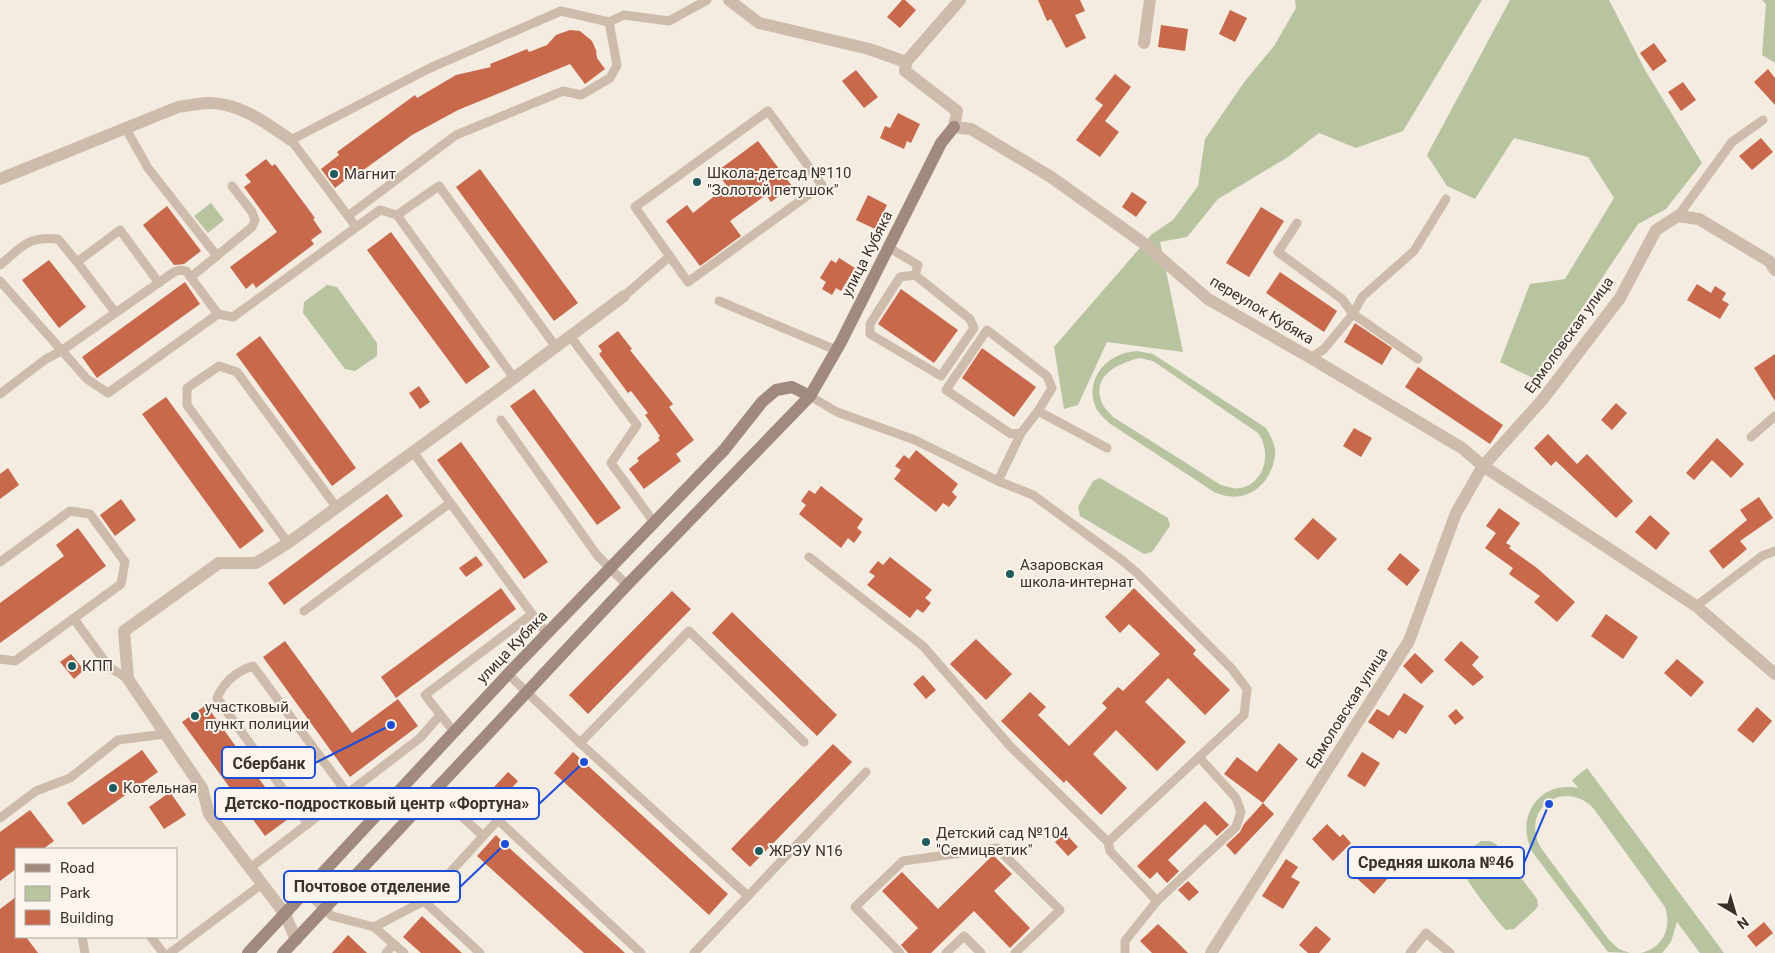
<svg xmlns="http://www.w3.org/2000/svg" width="1775" height="953" font-family="Roboto,sans-serif">
<style>
.green{fill:#b8c4a0;fill-rule:evenodd}
.building{fill:#c8694b}
.lines{fill:none;stroke-linecap:round;stroke-linejoin:round}
.lane{stroke:#cdbbac;stroke-width:9}
.street{stroke:#cdbbac;stroke-width:12}
.secondary{stroke:#a18a7d;stroke-width:12}
.poi-dot{fill:#1f5a5e;stroke:#fbf5ee;stroke-width:2}
.labels{text-anchor:middle;dominant-baseline:central;stroke-width:4;stroke-linejoin:round;paint-order:stroke}
.poi-label{font-size:15px;fill:#3b302b;stroke:#fbf5ee;text-anchor:start}
.street-label{font-size:15px;fill:#3b302b;stroke:#fbf5ee}
.leader{fill:none;stroke:#1d4ed8;stroke-width:2}
.callout-dot{fill:#1d4ed8;stroke:#fbf5ee;stroke-width:2}
.callout{fill:#fbf5ee;stroke:#1d4ed8;stroke-width:2}
.callout-label{font-size:16px;text-anchor:middle;font-weight:bold;fill:#3b302b}
</style>
<rect width="100%" height="100%" fill="#f4ebe1"/>
<g class="green">
<polygon points="1295,0 1482,0 1403,131 1356,148 1319,133 1288,157 1218,199 1187,237 1160,242 1183,352 1107,342 1078,405 1064,409 1054,347 1152,234 1173,220 1198,186 1205,139 1245,81 1274,46 1296,8"/>
<polygon points="1510,0 1609,0 1645,70 1702,163 1666,209 1638,224 1535,379 1500,362 1530,284 1565,279 1614,198 1588,157 1514,138 1475,199 1447,186 1427,155"/>
<polygon points="1762,0 1775,0 1775,63 1762,55 1766,4"/>
<polygon points="211,203 224,220 208,233 194,216"/>
<polygon points="327,285 337,287 377,343 377,356 355,371 345,369 303,313 304,302"/>
<path d="M1137,351L1153,354L1266,428C1270,435 1274,442 1275,450C1276,454 1274,460 1273,465C1264,492 1240,504 1214,492L1109,423C1105,419 1099,414 1096,408C1086,386 1099,362 1122,354C1126,352 1132,352 1137,351ZM1140,358L1153,361L1258,433C1272,451 1265,484 1240,488C1234,490 1227,486 1221,485L1113,417C1110,413 1105,409 1103,405C1089,377 1118,363 1140,358Z"/>
<polygon points="1100,478 1168,518 1170,526 1152,552 1144,554 1080,516 1078,507 1093,481"/>
<path d="M1587,768L1724,953H1700L1677,922L1671,942L1662,953H1641C1663,948 1672,928 1665,907L1594,809C1564,777 1519,810 1541,848L1609,940L1619,949L1630,953L1608,952L1533,853C1514,819 1538,780 1578,788L1572,780Z"/>
<path d="M1481,841H1490L1496,844L1537,899L1538,906L1535,910L1514,929L1506,930L1502,926C1494,916 1460,875 1461,864C1461,854 1474,847 1481,841Z"/>
</g>
<g class="building">
<polygon points="902,0 905,0 916,10 900,28 887,17"/>
<polygon points="1038,0 1080,0 1085,11 1075,15 1086,38 1066,48 1051,19 1047,21"/>
<polygon points="1230,10 1247,18 1235,42 1219,34"/>
<polygon points="1161,25 1188,29 1185,51 1158,47"/>
<polygon points="570,30 580,31 592,41 596,50 597,58 605,69 585,84 570,64 458,110 412,135 355,176 353,174 335,188 321,169 339,155 337,152 415,95 417,98 456,75 491,67 490,64 527,49 529,52 547,45 556,35"/>
<polygon points="1654,43 1667,61 1653,71 1640,53"/>
<polygon points="1768,69 1775,78 1775,105 1754,82"/>
<polygon points="856,70 878,97 864,108 842,81"/>
<polygon points="1115,74 1131,87 1105,121 1119,132 1100,157 1076,140 1103,105 1095,99"/>
<polygon points="1683,82 1696,100 1681,111 1668,92"/>
<polygon points="898,113 920,124 911,143 907,141 904,149 880,138 885,126 890,128"/>
<polygon points="1761,138 1773,152 1752,170 1739,156"/>
<polygon points="758,141 792,186 771,202 766,195 730,221 741,236 700,266 666,221 687,205 693,213 727,186 716,172"/>
<polygon points="266,159 272,166 275,164 315,218 313,219 322,232 311,240 314,244 256,288 253,283 246,289 230,267 277,232 244,187 251,182 245,175"/>
<polygon points="480,169 578,303 554,321 456,187"/>
<polygon points="1132,192 1147,202 1136,217 1122,207"/>
<polygon points="868,195 887,205 875,229 856,220"/>
<polygon points="167,206 201,251 184,264 174,265 143,225"/>
<polygon points="1261,207 1284,221 1249,277 1226,263"/>
<polygon points="391,232 490,367 466,384 367,250"/>
<polygon points="839,258 855,268 841,291 836,288 832,295 822,289 826,282 820,278 831,260 836,263"/>
<polygon points="49,260 86,307 59,328 22,280"/>
<polygon points="1280,272 1337,311 1324,332 1266,293"/>
<polygon points="185,282 200,304 97,378 82,357"/>
<polygon points="1697,284 1711,293 1715,286 1726,293 1722,300 1729,304 1720,319 1687,300"/>
<polygon points="901,289 958,330 934,363 878,324"/>
<polygon points="1355,323 1392,348 1382,365 1344,342"/>
<polygon points="618,331 632,349 630,350 673,404 669,407 694,440 676,454 681,461 644,489 629,469 639,461 637,458 660,440 658,438 660,436 645,415 648,413 631,391 628,393 599,354 602,351 598,346"/>
<polygon points="260,336 356,468 332,486 236,354"/>
<polygon points="982,348 1036,387 1014,417 962,378"/>
<polygon points="1775,354 1775,401 1754,368"/>
<polygon points="1418,367 1503,425 1490,444 1405,387"/>
<polygon points="419,386 430,402 420,409 409,393"/>
<polygon points="534,389 621,508 597,525 510,406"/>
<polygon points="166,397 264,531 240,549 142,414"/>
<polygon points="1616,403 1627,413 1612,430 1601,420"/>
<polygon points="1354,428 1372,438 1361,457 1343,446"/>
<polygon points="1548,434 1577,464 1587,454 1633,501 1616,518 1556,461 1551,466 1534,448"/>
<polygon points="1717,438 1744,464 1731,478 1712,460 1694,480 1686,473"/>
<polygon points="461,442 548,562 524,579 437,460"/>
<polygon points="916,450 958,484 952,492 957,497 949,507 943,503 936,512 894,479 901,470 895,466 904,455 909,459"/>
<polygon points="8,468 19,485 0,499 0,474"/>
<polygon points="821,486 863,519 857,528 862,532 854,543 848,538 841,548 799,514 806,505 801,501 809,490 815,494"/>
<polygon points="387,494 403,516 284,605 268,583"/>
<polygon points="1759,497 1773,518 1740,541 1747,549 1723,569 1709,551 1747,520 1740,510"/>
<polygon points="121,499 136,520 115,536 100,515"/>
<polygon points="1499,508 1520,523 1506,543 1511,546 1509,548 1537,568 1575,602 1557,622 1534,602 1540,596 1509,574 1513,568 1485,548 1496,533 1486,526"/>
<polygon points="1650,515 1670,533 1656,550 1635,532"/>
<polygon points="1313,518 1337,539 1318,560 1294,539"/>
<polygon points="78,528 106,566 0,643 0,603 64,556 56,545"/>
<polygon points="1400,553 1420,570 1407,586 1387,569"/>
<polygon points="476,556 483,565 466,577 459,568"/>
<polygon points="890,557 932,590 925,598 931,603 923,613 917,609 910,618 867,585 875,576 869,572 878,561 883,565"/>
<polygon points="501,588 516,609 396,698 381,677"/>
<polygon points="1134,588 1196,650 1193,654 1230,690 1205,715 1168,678 1145,702 1186,742 1157,771 1116,730 1093,754 1127,788 1101,815 1066,780 1064,783 1001,721 1030,692 1046,707 1038,715 1069,746 1107,708 1102,703 1118,687 1123,691 1160,654 1129,624 1120,633 1105,617"/>
<polygon points="672,591 691,609 588,714 569,695"/>
<polygon points="732,612 837,715 817,736 712,633"/>
<polygon points="1606,614 1638,637 1623,659 1591,636"/>
<polygon points="976,639 1012,674 986,700 950,664"/>
<polygon points="285,641 352,733 398,699 418,726 350,777 263,657"/>
<polygon points="1461,641 1479,657 1472,665 1484,677 1473,686 1444,660"/>
<polygon points="1415,653 1434,671 1421,684 1403,666"/>
<polygon points="71,654 84,670 74,679 60,662"/>
<polygon points="1677,659 1704,682 1691,697 1664,673"/>
<polygon points="923,675 936,690 926,699 913,684"/>
<polygon points="1404,693 1424,706 1406,734 1399,730 1393,739 1368,722 1377,709 1389,716"/>
<polygon points="206,705 288,819 265,836 182,722"/>
<polygon points="1757,707 1772,721 1753,743 1737,730"/>
<polygon points="1456,709 1464,718 1455,725 1448,716"/>
<polygon points="1279,743 1298,759 1263,803 1224,774 1237,757 1257,772"/>
<polygon points="833,744 852,762 750,867 731,849"/>
<polygon points="142,750 158,772 83,825 67,803"/>
<polygon points="573,752 728,894 709,915 554,773"/>
<polygon points="1362,752 1380,763 1365,787 1347,776"/>
<polygon points="508,772 518,781 504,797 494,787"/>
<polygon points="170,792 186,815 164,829 149,807"/>
<polygon points="1205,801 1229,825 1217,836 1205,824 1168,860 1179,871 1167,883 1157,872 1150,879 1137,866"/>
<polygon points="1263,803 1274,814 1235,855 1226,845 1240,832 1244,824"/>
<polygon points="30,810 54,841 43,849 16,849 16,869 0,881 0,832"/>
<polygon points="1327,824 1340,837 1343,834 1351,843 1333,861 1312,839"/>
<polygon points="1065,833 1078,847 1068,856 1055,842"/>
<polygon points="496,835 505,844 625,953 584,953 477,856"/>
<polygon points="993,855 1012,874 994,891 1030,928 1010,948 974,911 931,953 908,953 901,945 918,928 882,891 902,872 938,909"/>
<polygon points="1367,857 1389,877 1374,894 1352,874"/>
<polygon points="1286,859 1298,867 1291,877 1300,882 1283,909 1262,896"/>
<polygon points="1188,881 1199,892 1189,901 1178,890"/>
<polygon points="16,897 16,937 26,937 38,953 0,953 0,909"/>
<polygon points="422,916 462,953 421,953 403,937"/>
<polygon points="1764,922 1773,933 1756,947 1747,936"/>
<polygon points="1158,924 1175,940 1188,953 1152,953 1140,941"/>
<polygon points="1316,926 1331,939 1319,953 1308,953 1299,945"/>
<polygon points="348,935 367,953 332,953"/>
</g>
<g class="lines">
<g class="lane">
<polyline points="609,22 624,15 669,21 707,0"/>
<polygon points="768,111 822,185 688,282 635,207"/>
<polyline points="126,129 148,168 217,256"/>
<polyline points="397,215 439,186 556,347"/>
<polyline points="348,216 291,140 430,68 561,11 609,22 617,65 610,78 581,95 563,91 456,135 348,216 353,223"/>
<polyline points="1678,216 1732,142 1763,120"/>
<polyline points="1297,223 1278,252 1342,299 1353,314 1418,359"/>
<polyline points="888,247 918,265 915,275"/>
<polyline points="77,262 115,312"/>
<path d="M0,265C22,247 27,236 58,239L77,262L120,230L159,283"/>
<polygon points="915,275 970,319 974,328 941,376 870,334 870,324 900,277"/>
<polyline points="191,277 252,227 255,220 252,212 232,186"/>
<polyline points="0,281 87,379 108,393 218,314 233,317 380,210 397,215 514,378"/>
<polyline points="624,296 670,256"/>
<polyline points="719,301 836,350"/>
<polyline points="570,336 637,425 611,463 653,521"/>
<polyline points="1311,358 1324,349 1353,314 1362,297 1414,251 1446,199"/>
<polyline points="0,394 46,359 61,351 174,272 180,270 186,271 218,314"/>
<polyline points="501,420 597,555 627,585"/>
<polyline points="1021,433 1011,434 946,390 987,330 1047,376 1052,388 1038,411"/>
<polyline points="1751,437 1775,416"/>
<polyline points="413,452 532,614 425,695 454,732"/>
<polyline points="998,481 1021,433 1038,411 1107,448"/>
<polyline points="288,543 187,405 187,388 219,366 237,372 337,508"/>
<polyline points="809,557 923,646 1010,746 1108,842 1244,715 1247,689 1232,669 1137,573 1123,561 1033,495 998,481 915,440 837,412 810,396"/>
<polyline points="0,562 70,511 90,514 125,562 121,584 15,661 0,659"/>
<polyline points="1696,606 1762,556 1775,551"/>
<polyline points="304,611 450,503"/>
<polyline points="532,614 547,634"/>
<polyline points="74,619 109,667 128,679"/>
<polyline points="508,674 580,743 748,896 866,772"/>
<polyline points="580,743 689,631 804,742"/>
<polyline points="434,791 483,836"/>
<polyline points="0,818 36,791 70,778 118,740 165,734"/>
<path d="M308,824L217,698C224,682 237,671 253,666L347,793"/>
<polyline points="1108,842 1110,851 1157,901 1125,941 1125,953"/>
<polyline points="250,868 420,738 440,715"/>
<polyline points="305,891 332,916 374,927 404,953"/>
<polyline points="424,901 498,820 641,953"/>
<polyline points="1157,901 1236,827 1241,812 1236,798 1199,757"/>
<polyline points="374,927 424,901 480,953"/>
<polyline points="82,937 85,953"/>
<polyline points="151,937 163,953"/>
<polyline points="170,953 262,884"/>
<polyline points="386,953 394,944"/>
<polyline points="694,953 748,896"/>
<polyline points="900,953 855,907 903,861 997,848 1060,910 1015,953"/>
<polyline points="946,953 964,936 981,953"/>
<polyline points="1410,953 1426,933 1450,953"/>
</g>
<g class="street">
<polyline points="729,0 759,23 869,49 906,62 905,71 957,111 954,127 971,129 1051,177 1142,242 1208,299 1311,358 1462,448 1483,466 1543,399 1620,298 1656,230 1678,216 1699,219 1769,261 1775,270"/>
<polyline points="1144,43 1150,0"/>
<polyline points="906,62 960,0"/>
<path d="M0,179L178,107C188,106 199,103 209,103C240,103 266,123 291,140"/>
<polyline points="296,940 285,914 209,814 202,788 128,679 124,631 219,563 256,563 288,543 498,390 624,296"/>
<polyline points="1211,953 1409,641 1456,513 1483,466 1696,606 1775,674"/>
</g>
<g class="secondary">
<polyline points="248,953 508,674 724,450 762,402 776,390 792,387 810,396"/>
<polyline points="283,953 627,585 810,396 841,342 941,143 954,127"/>
</g>
</g>
<g class="poi-dot">
<circle cx="334" cy="174" r="5"/>
<circle cx="697" cy="182" r="5"/>
<circle cx="1010" cy="574" r="5"/>
<circle cx="72" cy="666" r="5"/>
<circle cx="195" cy="716" r="5"/>
<circle cx="113" cy="788" r="5"/>
<circle cx="926" cy="842" r="5"/>
<circle cx="759" cy="851" r="5"/>
</g>
<g class="labels">
<g class="poi-label">
<text x="707" y="173">Школа-детсад №110<tspan x="707" dy="17">"Золотой петушок"</tspan></text>
<text x="344" y="174">Магнит</text>
<text x="1020" y="565">Азаровская<tspan x="1020" dy="17">школа-интернат</tspan></text>
<text x="82" y="666">КПП</text>
<text x="205" y="707">участковый<tspan x="205" dy="17">пункт полиции</tspan></text>
<text x="123" y="788">Котельная</text>
<text x="936" y="833">Детский сад №104<tspan x="936" dy="17">"Семицветик"</tspan></text>
<text x="769" y="851">ЖРЭУ N16</text>
</g>
<g class="street-label">
<text transform="translate(867 254) rotate(-63)">улица Кубяка</text>
<text transform="translate(1262 310) rotate(31)">переулок Кубяка</text>
<text transform="translate(1569 335) rotate(-54)">Ермоловская улица</text>
<text transform="translate(512 647) rotate(-46)">улица Кубяка</text>
<text transform="translate(1347 708) rotate(-58)">Ермоловская улица</text>
</g>
</g>
<path class="leader" d="M391 725L315 763M584 762L539 804M1549 804L1524 863M505 844L460 887"/>
<g class="callout-dot">
<circle cx="391" cy="725" r="5"/>
<circle cx="584" cy="762" r="5"/>
<circle cx="1549" cy="804" r="5"/>
<circle cx="505" cy="844" r="5"/>
</g>
<g class="callout">
<rect x="222" y="747" width="93" height="31" rx="5"/>
<rect x="215" y="788" width="324" height="31" rx="5"/>
<rect x="1348" y="847" width="176" height="31" rx="5"/>
<rect x="284" y="871" width="176" height="31" rx="5"/>
</g>
<g class="callout-label">
<text x="269" y="769">Сбербанк</text>
<text x="377" y="809">Детско-подростковый центр «Фортуна»</text>
<text x="1436" y="868">Средняя школа №46</text>
<text x="372" y="892">Почтовое отделение</text>
</g>
<rect x="15" y="848" width="162" height="90" fill="#fbf5ee" stroke="#aea6a0"/>
<rect x="25" y="864" width="25" height="8" fill="#a18a7d" stroke="#aea6a0"/>
<text x="60" y="873" font-size="15" fill="#3b302b">Road</text>
<rect x="25" y="886" width="25" height="15" fill="#b8c4a0" stroke="#aea6a0"/>
<text x="60" y="898" font-size="15" fill="#3b302b">Park</text>
<rect x="25" y="910" width="25" height="15" fill="#c8694b" stroke="#aea6a0"/>
<text x="60" y="923" font-size="15" fill="#3b302b">Building</text>
<g transform="translate(1735 913) rotate(142)" stroke="#fbf5ee" stroke-width="4" paint-order="stroke">
<path d="M0-4L9 19L0 12L-9 19Z" fill="#3b302b"/>
<text y="-8" font-size="14" font-weight="bold" text-anchor="middle" fill="#3b302b">N</text>
</g>
</svg>
